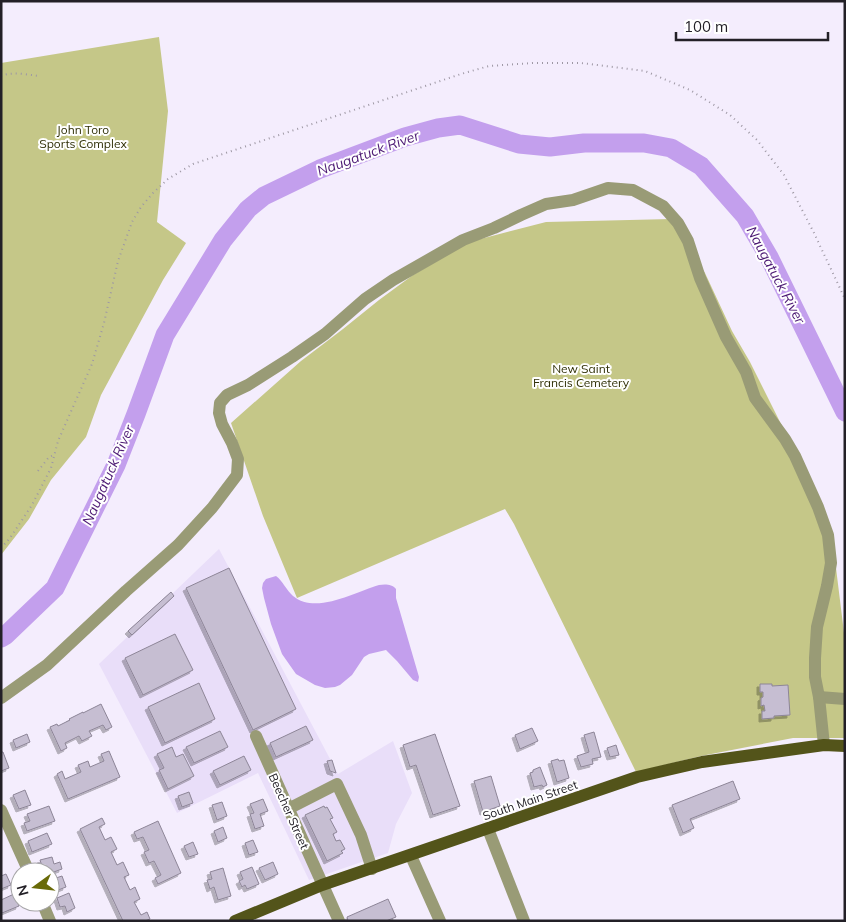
<svg xmlns="http://www.w3.org/2000/svg" width="846" height="922" font-family="Mulish,sans-serif">
<style>
.built{fill:#e9def9}
.green{fill:#c5c788}
.water{fill:#c39fed}
.lines{fill:none;stroke-linecap:round;stroke-linejoin:round}
.river{stroke:#c39fed;stroke-width:19}
.building{fill:#c6bed2;stroke:#8d8597;filter:url(#shadow)}
.path{stroke:#9e98a4;stroke-width:2;stroke-dasharray:1 4;stroke-linecap:butt}
.minor{stroke:#999b76;stroke-width:12}
.major{stroke:#53541a;stroke-width:12}
.labels{text-anchor:middle;dominant-baseline:central;stroke-width:4;stroke-linejoin:round;paint-order:stroke}
.park-label{font-size:12px;fill:#313108;stroke:#fff}
.street-label{font-size:12px;fill:#232027;stroke:#fff}
.water-label{font-size:14px;font-style:italic;fill:#4b1873;stroke:#fff}
</style>
<defs>
<filter id="shadow"><feDropShadow dx="-3" dy="3" stdDeviation="0" flood-color="#0004"/></filter>
</defs>
<rect width="100%" height="100%" fill="#f4edfd"/>
<polygon class="built" points="219,549 338,774 393,741 412,793 396,824 388,853 309,880 258,773 177,813 99,664"/>
<g class="green">
<polygon points="159,37 168,111 157,222 186,243 163,280 101,395 86,437 51,480 29,519 1,555 1,63"/>
<polygon points="671,219 705,273 732,331 750,362 797,456 836,568 845,641 845,738 793,738 701,756 636,772 514,524 505,509 297,598 263,516 231,423 301,361 343,329 379,300 413,275 469,242 546,222"/>
</g>
<path class="water" d="M276,576C283,581 286,590 293,596C316,615 355,592 379,585C385,584 392,584 396,589V598L419,677L418,682L413,680L397,661L386,650L369,654L364,657L352,675L340,685L335,687L325,688L315,685L296,674L282,654L271,624L264,598L262,588L263,583L266,579Z"/>
<g class="lines">
<polyline class="river" points="1,638 6,635 55,588 116,465 136,414 165,335 223,240 248,209 264,196 320,169 405,137 438,128 460,125 519,144 550,147 584,143 644,143 671,148 701,166 745,216 769,257 845,412"/>
</g>
<g class="building">
<polygon points="229,568 296,709 253,730 186,588"/>
<polygon points="171,592 174,596 132,635 128,631"/>
<polygon points="175,634 193,670 143,695 125,658"/>
<polygon points="199,683 215,719 165,743 148,707"/>
<polygon points="760,684 772,684 772,686 788,685 790,715 774,716 774,718 762,719 762,711 765,711 764,705 761,706 761,698 763,697 763,692 760,692"/>
<polygon points="101,704 112,727 106,730 103,725 89,731 92,736 82,741 79,736 65,743 67,748 61,751 50,727 57,724 58,726 70,720 69,719 83,712 83,713"/>
<polygon points="306,726 313,740 276,757 270,743"/>
<polygon points="532,728 538,741 520,749 515,735"/>
<polygon points="220,731 228,747 194,763 186,747"/>
<polygon points="594,732 601,757 592,759 593,764 581,767 577,756 589,752 584,735"/>
<polygon points="27,734 30,742 16,748 13,740"/>
<polygon points="435,734 460,806 433,815 416,765 410,767 403,745"/>
<polygon points="616,745 619,755 610,757 607,748"/>
<polygon points="172,747 176,757 183,754 194,776 168,789 159,770 164,768 157,754"/>
<polygon points="109,751 120,777 68,799 57,774 62,771 65,779 81,772 78,765 88,761 90,767 104,761 101,754"/>
<polygon points="1,752 3,752 9,768 1,771"/>
<polygon points="244,756 251,770 220,785 213,771"/>
<polygon points="558,759 559,761 564,760 569,778 557,782 551,761"/>
<polygon points="332,760 336,773 330,771 327,761"/>
<polygon points="540,767 547,785 543,787 542,785 534,787 530,773 533,772 533,770"/>
<polygon points="491,776 500,806 483,812 474,781"/>
<polygon points="733,781 740,799 690,819 694,828 683,833 672,805"/>
<polygon points="25,790 31,805 19,809 13,795"/>
<polygon points="189,792 193,803 182,807 178,796"/>
<polygon points="263,799 268,811 260,814 264,826 255,829 250,814 254,813 250,804"/>
<polygon points="222,802 227,816 217,820 212,805"/>
<polygon points="49,806 55,821 27,831 24,823 30,821 27,814"/>
<polygon points="324,806 325,808 327,807 333,818 330,819 337,832 333,834 336,841 340,840 345,849 341,851 343,853 327,861 305,815"/>
<polygon points="102,818 105,824 99,827 105,840 111,837 117,849 111,852 117,865 123,862 129,875 124,877 130,890 135,887 140,899 134,902 141,915 147,912 150,919 145,921 123,921 80,829"/>
<polygon points="158,821 181,873 158,884 155,878 161,875 154,861 149,863 144,852 149,850 143,837 137,839 134,832"/>
<polygon points="223,827 227,838 218,842 214,831"/>
<polygon points="47,833 52,844 32,852 28,841"/>
<polygon points="253,840 258,852 249,855 245,843"/>
<polygon points="193,842 198,854 189,857 184,846"/>
<polygon points="52,857 54,864 60,862 62,869 51,873 50,870 44,872 40,860"/>
<polygon points="273,862 278,874 265,880 259,868"/>
<polygon points="252,867 259,884 247,889 245,885 242,887 239,881 243,879 240,872"/>
<polygon points="223,868 231,896 218,900 214,887 210,889 207,880 212,879 210,872"/>
<polygon points="6,874 11,885 1,889 1,876"/>
<polygon points="62,876 66,887 53,892 50,880"/>
<polygon points="69,893 75,908 67,912 65,906 60,907 57,898"/>
<polygon points="14,894 19,906 2,913 1,910 1,900"/>
<polygon points="388,899 396,917 386,921 348,921 347,917"/>
</g>
<g class="lines">
<g class="path">
<path d="M1,76C13,71 28,75 40,76"/>
<polyline points="38,471 49,457 54,455"/>
<polyline points="1,548 10,538 32,505 51,468 58,441 92,364 104,323 118,261 132,222 141,207 153,193 168,179 193,164 461,74 489,66 533,63 581,63 645,71 690,90 730,115 757,140 784,175 814,233 845,299"/>
</g>
<g class="minor">
<polyline points="819,697 845,699"/>
<polyline points="1,698 47,665 126,591 178,545 212,508 237,475 238,459 232,443 222,424 219,413 220,403 227,395 248,385 292,357 325,334 365,299 393,280 463,240 494,228 521,215 546,204 573,200 608,188 633,190 663,206 678,223 688,241 700,278 726,337 746,372 755,398 785,439 795,456 818,507 828,535 831,563 827,586 817,627 815,658 815,677 819,697 824,745"/>
<polyline points="256,736 339,921"/>
<polyline points="288,809 337,784 361,835 372,869"/>
<polyline points="1,810 29,872"/>
<polyline points="488,829 524,921"/>
<polyline points="411,856 440,921"/>
<polyline points="42,902 50,921"/>
</g>
<polyline class="major" points="235,921 322,885 637,777 702,762 824,745 845,746"/>
</g>
<g class="labels">
<g class="park-label">
<text x="83" y="129">John Toro<tspan x="83" dy="14">Sports Complex</tspan></text>
<text x="581" y="368">New Saint<tspan x="581" dy="14">Francis Cemetery</tspan></text>
</g>
<g class="street-label">
<text transform="translate(530 800) rotate(-19)">South Main Street</text>
<text transform="translate(289 811) rotate(66)">Beecher Street</text>
</g>
<g class="water-label">
<text transform="translate(368 153) rotate(-20)">Naugatuck River</text>
<text transform="translate(776 275) rotate(62)">Naugatuck River</text>
<text transform="translate(108 475) rotate(-66)">Naugatuck River</text>
</g>
</g>
<rect width="846" height="922" fill="none" stroke="#232027" stroke-width="5"/>
<g transform="translate(35 887) rotate(255)"><circle r="24" fill="#ffffff" stroke="#a7a6a9"/>
<path d="M0-4L9 19L0 12L-9 19Z" fill="#696a08"/>
<text y="-8" font-size="14" font-weight="bold" text-anchor="middle" fill="#232027">N</text>
</g>
<path d="M676 32v8h152v-8" fill="none" stroke="#232027" stroke-width="2.5"/>
<text x="684" y="32" font-size="15" fill="#232027" stroke="#ffffff" stroke-width="4" paint-order="stroke">100 m</text>
</svg>
